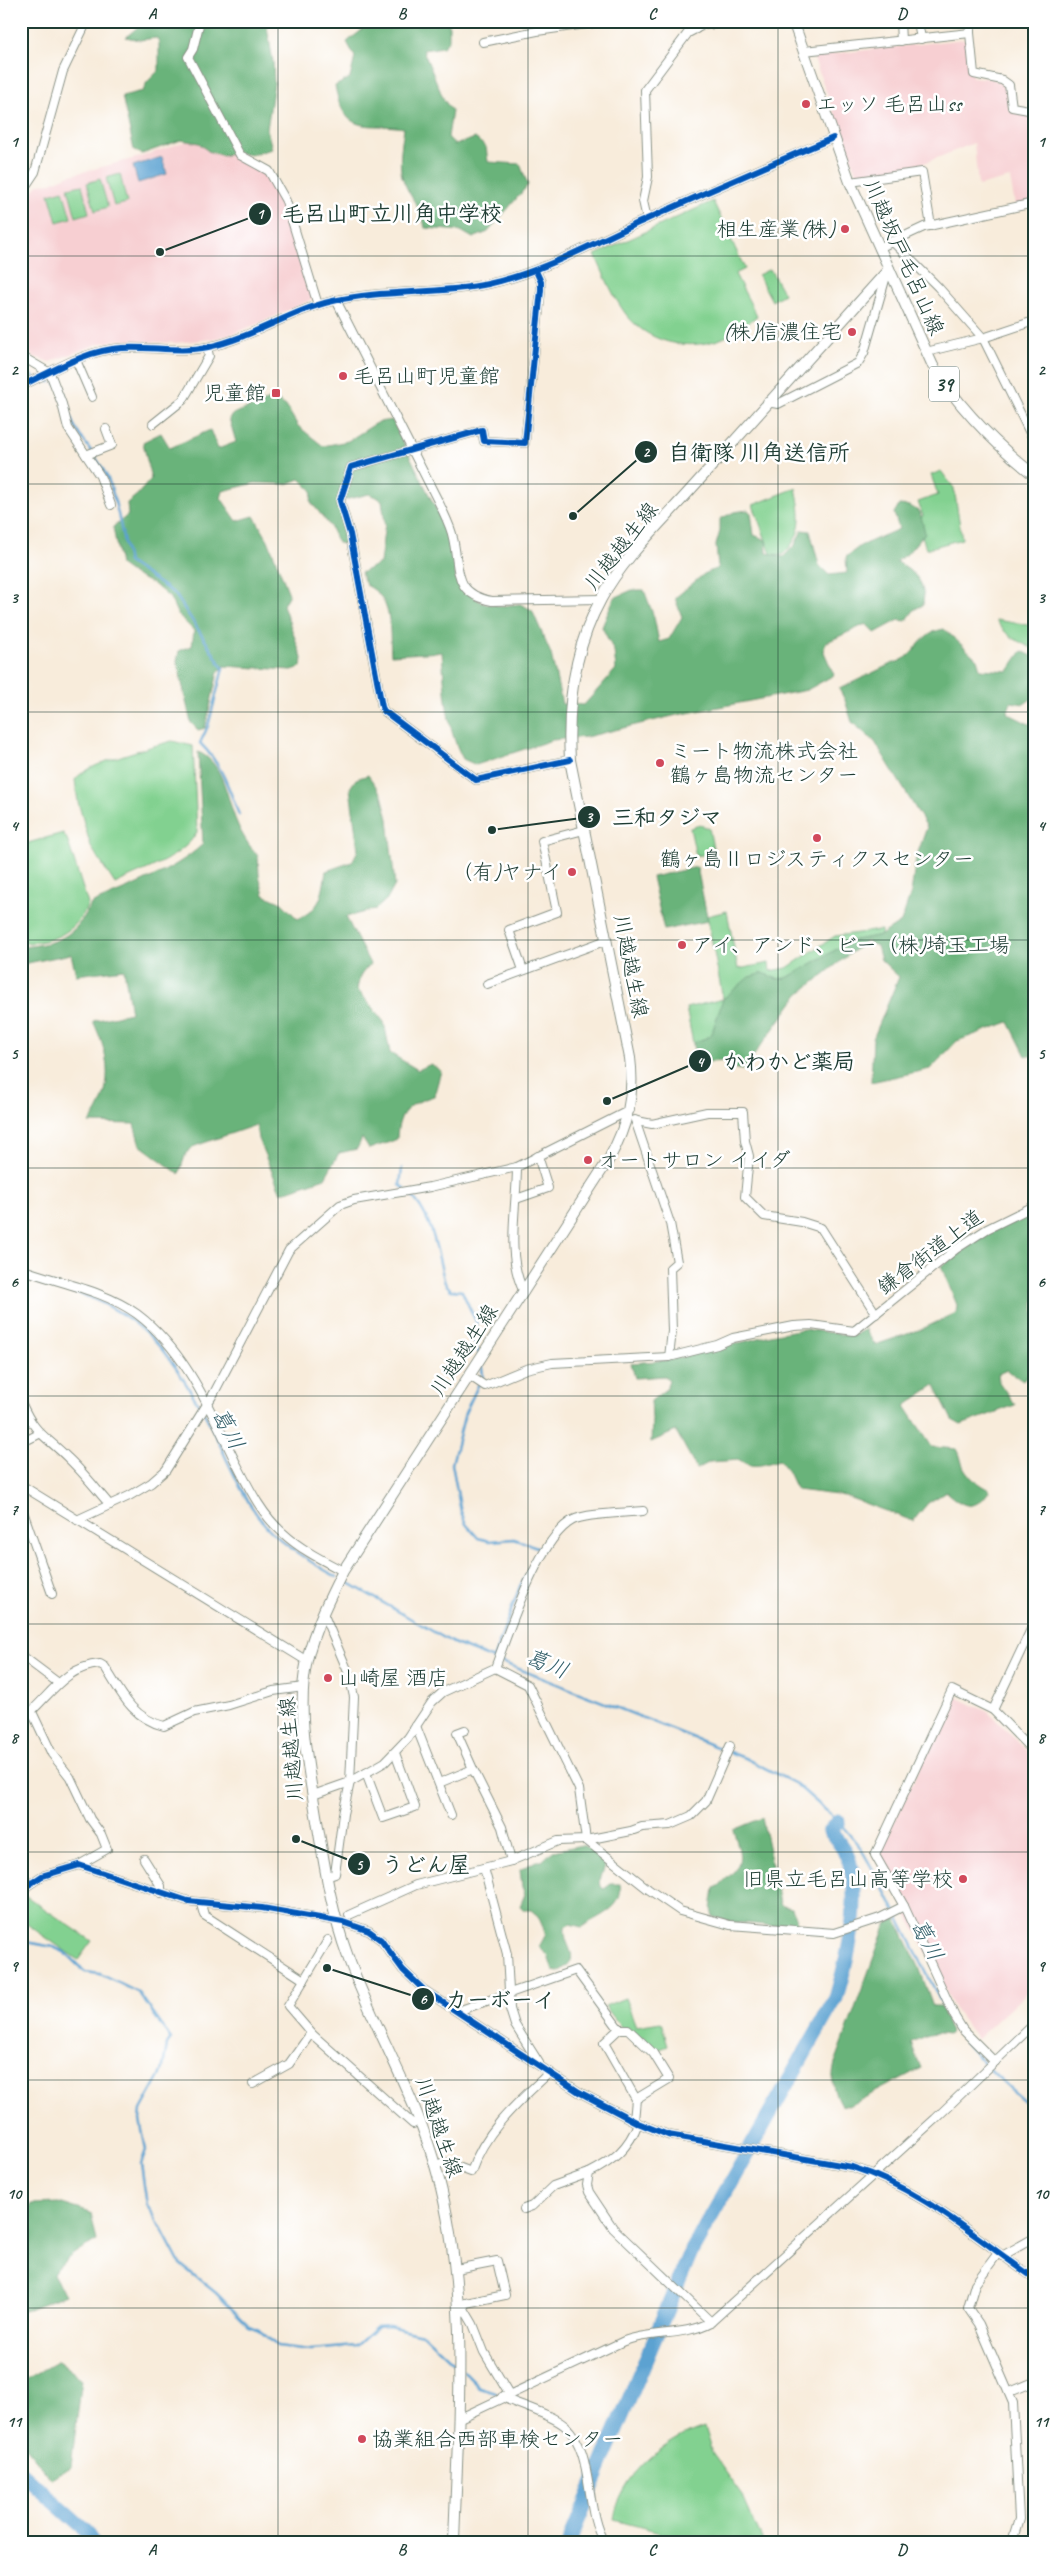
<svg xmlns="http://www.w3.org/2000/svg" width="1055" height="2563" font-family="Caveat,'Klee One',sans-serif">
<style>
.built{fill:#f7cfd2}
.green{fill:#82d190;stroke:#508762}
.forest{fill:#69b37a;stroke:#447857}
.water{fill:#5ba2d1;stroke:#3d7082}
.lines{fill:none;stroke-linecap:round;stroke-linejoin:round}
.stream{stroke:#5ba2d1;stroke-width:2.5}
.river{stroke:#5ba2d1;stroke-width:15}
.minor-casing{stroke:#8c9488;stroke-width:10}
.major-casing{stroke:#8c9488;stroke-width:12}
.minor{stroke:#fff;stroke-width:8}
.major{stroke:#fff;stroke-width:10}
.cycleway-casing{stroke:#fff;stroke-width:9}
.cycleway{stroke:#0057b8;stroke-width:6}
.grid{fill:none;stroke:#1f3d34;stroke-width:1;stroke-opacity:0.55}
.poi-dot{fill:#d1495b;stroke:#fff;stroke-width:2}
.labels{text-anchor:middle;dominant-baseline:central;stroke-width:5;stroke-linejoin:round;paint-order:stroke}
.shield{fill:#fff;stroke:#627771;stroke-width:1}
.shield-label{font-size:20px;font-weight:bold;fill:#1f3d34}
.poi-label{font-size:21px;fill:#1f3d34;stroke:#fff;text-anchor:start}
.street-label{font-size:21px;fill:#1f3d34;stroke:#fff}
.water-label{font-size:22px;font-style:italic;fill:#34606b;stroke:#fff}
.leader{fill:none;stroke:#1f3d34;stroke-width:2}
.callout-dot{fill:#1f3d34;stroke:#fff;stroke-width:2}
.mark-label{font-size:15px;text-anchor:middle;font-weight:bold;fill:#fff}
.callout-label{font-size:22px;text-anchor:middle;font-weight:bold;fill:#1f3d34;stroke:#fff;stroke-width:5;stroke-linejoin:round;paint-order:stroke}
.neatline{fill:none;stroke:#1f3d34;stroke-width:2}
.grid-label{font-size:16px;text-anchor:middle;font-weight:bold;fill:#1f3d34}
</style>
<rect width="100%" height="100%" fill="#fff"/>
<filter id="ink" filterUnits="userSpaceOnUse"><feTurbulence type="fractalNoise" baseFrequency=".02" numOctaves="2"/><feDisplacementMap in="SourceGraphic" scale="10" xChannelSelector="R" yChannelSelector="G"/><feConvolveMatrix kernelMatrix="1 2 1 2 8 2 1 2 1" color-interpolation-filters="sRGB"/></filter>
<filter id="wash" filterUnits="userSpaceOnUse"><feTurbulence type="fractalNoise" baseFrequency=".0096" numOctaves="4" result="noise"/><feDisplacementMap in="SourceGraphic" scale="20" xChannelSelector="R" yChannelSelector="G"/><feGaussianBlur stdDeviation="1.12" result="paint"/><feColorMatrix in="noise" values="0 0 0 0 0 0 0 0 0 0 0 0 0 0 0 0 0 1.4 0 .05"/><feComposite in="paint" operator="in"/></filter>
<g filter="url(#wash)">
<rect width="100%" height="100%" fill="#f8ecdb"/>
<g class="built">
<polygon points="965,39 968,43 972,77 993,79 1006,87 1009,110 1034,114 1034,202 1015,205 1010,178 978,186 974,143 922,164 858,178 813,56"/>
<polygon points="190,140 194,140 212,151 236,154 265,172 284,203 313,299 260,323 229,335 212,339 176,343 117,340 98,344 50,362 34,357 23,349 21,347 21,204 39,184 51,183 67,176 140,157"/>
<polygon points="954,1696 988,1712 1034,1758 1034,1986 977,2039 954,2008 878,1855"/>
</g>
<g class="green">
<polygon points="120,174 127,203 114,206 106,178"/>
<polygon points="100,179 108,207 95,211 87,183"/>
<polygon points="82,185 89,213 76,217 68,188"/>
<polygon points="63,190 71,218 57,222 49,194"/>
<path d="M713,201L745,269L735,274L757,316C750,321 743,328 735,332C699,354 650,347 625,313C612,295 604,274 595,255Z"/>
<polygon points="770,269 784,294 772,301 758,275"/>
<polygon points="941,471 954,488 962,539 926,549 917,518 923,516 918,502 938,495 931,475"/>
<path d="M796,488C802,515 804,536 782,555L771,554L753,505Z"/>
<path d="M996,620L1034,626V649C1019,642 1004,635 996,620Z"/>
<path d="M172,741L193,746L197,832C182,859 142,870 115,884L91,847L78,802L75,780C84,764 153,746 172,741Z"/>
<polygon points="700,825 709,828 714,853 696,856 690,828"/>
<path d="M63,833L67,839L88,904C77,933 50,944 21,943V845Z"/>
<polygon points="727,911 738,969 769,963 770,971 787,968 835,936 881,930 881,935 851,941 787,978 777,979 763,973 723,999 711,1036 693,1043 686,1008 723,999 707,916"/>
<polygon points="26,1896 92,1941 78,1960 21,1920 21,1909"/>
<polygon points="625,1998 636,2026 661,2022 668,2045 655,2050 621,2027 605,2006"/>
<path d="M704,2427L712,2453L743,2496L763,2542H698L614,2520C619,2476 664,2440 704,2427Z"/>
</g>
<g class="forest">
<polygon points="145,21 266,21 273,62 274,83 267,129 272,149 250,155 236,152 223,156 208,151 199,143 181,140 142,154 134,150 122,96 143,91 147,82 159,70 159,42 157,38 139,40 126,37"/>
<path d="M367,21H449V40L443,47L423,50L444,100L452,111L448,137L455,145L475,138L486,147L488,162L520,164L528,185L488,232L473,238L461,231L425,228C423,211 411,199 404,182C397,167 402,144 404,128C365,122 345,137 335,86L350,78L355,57L347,42L368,25Z"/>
<path d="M274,398L286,406L298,426L323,446L348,441L378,422L392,420L451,539L456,579L461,587L482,603L501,606L520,604L532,610L551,654L562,704L584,705L616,669L614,651L602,627L614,598L632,590H644L654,617L659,642L669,639L682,617L675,598L704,574L718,568L716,545L720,531V519L734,512L748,510L751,513L754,535L766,540L767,553L783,557L795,545L802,530L810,531L819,565L829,575L847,573L846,557L860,546L899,529L894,513L899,505L910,506L920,512L925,533L906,555L896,561C915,574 926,580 923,605L915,609L906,621L899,620L875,633L866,624L825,643L824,652L834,675L807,690L677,715L586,737L552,740L476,765L463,759C445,726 445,688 442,652L391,655C389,629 394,598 366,585L361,573L380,563L385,523L382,500L369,494L344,500L341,513L349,539L345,544L338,543L330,526L311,502L312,491L300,479L287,484L255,483L223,491L221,498L237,521L254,516L268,540L289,594L283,605L302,658L301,667L292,670L224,666L218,672L205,728L198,730L191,723L177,661L179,651L192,646L194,631L178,615L170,598L155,585L131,573L120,565L113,527L128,515L127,503L137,495L151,479L143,442L161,433L170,448L210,430L218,449L236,442L229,418L233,414Z"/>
<path d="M944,629L977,659L980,669L1008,671L1022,651L1034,657V697L1024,704L1011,702L1007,713L1029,724H1034V1056H1026L1009,1022L957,1041L930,1069L871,1082L873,1039L899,977L881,960L877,946L866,941L799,994L743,1070L733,1068L725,1061L695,1063L693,1043L711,1036L723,999L749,977L763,973L777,979L787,978L851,941L881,935L901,922L911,893L916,858L927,827L875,742L852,722L845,700L839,689L893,663C911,660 916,644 929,634C933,631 940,630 944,629Z"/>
<path d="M198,752C224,762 227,800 237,823C242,835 249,846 258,856L259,875L264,895L282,903L298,919C322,907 322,896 326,871L352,862L358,850L350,788L356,779L368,775L382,795L388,819L395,885L388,898L376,909L346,917L370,964L360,976L357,989L384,1022L390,1053L418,1070L431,1064L441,1071L434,1096C408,1104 398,1112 397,1139C387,1144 379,1145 369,1149L362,1138L357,1149L339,1153L325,1178L281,1193L258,1139L256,1125L195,1146L186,1153L179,1174L140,1145L134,1124L89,1123C115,1089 110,1057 93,1021L131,1013L124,969L76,975L71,954L23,964L21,947C56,944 75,938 91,904C130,886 172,873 203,844Z"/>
<polygon points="697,867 708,921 664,930 652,877"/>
<path d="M1034,1214V1369L1023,1381L1007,1370L998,1374L999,1382L1015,1405L961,1425L952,1420L935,1385L905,1406L932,1447L957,1449C961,1455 961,1463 964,1468C970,1478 980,1486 990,1490C975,1512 964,1508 946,1492L928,1503L913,1521L845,1496L797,1490C790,1479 789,1469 779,1460C765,1464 752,1470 740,1460L710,1462L697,1469L676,1431L651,1442L652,1419L651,1401L666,1389L669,1381L665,1376L635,1378L631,1363L670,1360L775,1334L804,1329L853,1336L865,1329L875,1345L922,1329L956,1313L957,1305L941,1266C970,1246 999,1223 1034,1214Z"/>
<path d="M762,1818L780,1903L783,1906L792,1908L799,1928L733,1922L713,1917L711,1909L714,1888C721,1886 721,1883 726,1879C746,1863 740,1852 733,1830Z"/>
<path d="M582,1845L594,1851L606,1863L600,1880L601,1887L604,1889L611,1884H620C625,1909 597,1916 582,1927L570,1924L565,1927C563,1950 585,1956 558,1972L553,1971L548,1956L539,1947L546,1934L538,1916L531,1910H524L520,1906L525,1894L522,1887L520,1870L536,1861H542L553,1851Z"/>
<path d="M896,1919L919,1967L933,2006H940L951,2032L947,2035C934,2032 922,2036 911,2043L921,2068L849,2106L841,2105C832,2090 831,2080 835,2063L884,1929L887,1924Z"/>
<path d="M59,2203L91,2213L97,2241C80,2248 64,2259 53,2274L65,2295L21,2312V2225L31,2204Z"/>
<polygon points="58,2361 82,2379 71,2466 51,2478 21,2442 21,2382"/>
</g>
<polygon class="water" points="162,157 167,174 138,183 133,166"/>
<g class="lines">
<g class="stream">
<polyline points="21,369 34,377"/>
<polyline points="40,379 51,382"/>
<path d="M56,384L62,386C66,397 68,412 73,423C83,443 99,458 108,479C118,505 122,535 128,562L175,594L223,668L208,726L200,743C222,765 228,786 239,815"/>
<polyline points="402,1168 400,1185 405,1189"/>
<path d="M409,1193C434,1217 436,1251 445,1283L451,1290L462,1291L477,1324L473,1338L479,1354"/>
<path d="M21,1276C37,1282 53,1285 69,1290C139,1312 166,1347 201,1409"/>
<polyline points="481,1362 483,1375 465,1413 452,1464 461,1512 466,1524 478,1538 490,1541 514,1539 543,1549"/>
<path d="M204,1413C225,1450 239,1497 268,1528C287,1548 313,1564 337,1577"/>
<path d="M342,1579L453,1643L747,1759L796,1784L838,1821L860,1847L887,1894L954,2028C976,2059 1005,2085 1034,2109"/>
<polyline points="493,1660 520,1586 532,1566"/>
<polyline points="21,1941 53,1947 64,1952 85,1972 100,1974 139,1993 171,2039 167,2045 162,2072 141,2110 140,2120 146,2150 141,2164 147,2206 155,2217 180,2264 216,2293 249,2326 259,2330 277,2346 311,2350 356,2346 377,2327 389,2326 423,2334 457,2366"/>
<polyline points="463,2371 480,2388 496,2393"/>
</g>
<g class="river">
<polyline points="21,2473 83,2528 92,2542"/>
<path d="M569,2542L691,2252L836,1998C848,1956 862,1904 849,1860C845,1849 837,1840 830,1831L838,1821"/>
</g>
</g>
</g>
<g filter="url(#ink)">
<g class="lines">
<defs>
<g id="minor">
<polyline points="200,21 193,49 188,57 240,155 269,171 286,201 318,305"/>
<polyline points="648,21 688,24 696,29"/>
<polyline points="900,21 901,41"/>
<polyline points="918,21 921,39"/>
<polyline points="970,33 974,74 1002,80 1009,85 1012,107 1034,111"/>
<polyline points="483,42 537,31 608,21"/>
<polyline points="804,51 970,33 970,21"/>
<polyline points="850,182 922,172 931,226"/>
<polyline points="21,193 35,172 63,71 87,21"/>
<polyline points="647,219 643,201 648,177 645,90 688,33 703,25 758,21"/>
<polyline points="892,241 938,287 983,338 1034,441"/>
<polyline points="879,248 924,227 1034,203"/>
<polyline points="536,271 541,282 541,290 525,443 484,441 482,430 351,467 340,501 350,534 382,707 384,711 476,780 570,760"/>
<path d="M336,300L440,505C445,516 451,527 453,538C460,570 453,594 492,601L601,599"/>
<polyline points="926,352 983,338 1034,321"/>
<polyline points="21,356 50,373 62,404 68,428 100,476 111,505"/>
<polyline points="76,360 92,397"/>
<path d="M21,386C53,371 86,350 122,348C151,346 179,353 208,347C252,338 289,311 333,301C383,289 437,295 488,284C544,272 595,242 647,219C709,191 771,164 833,138"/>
<polyline points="767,402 778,404 858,363 864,353 887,273"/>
<polyline points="153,424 183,400 209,356 207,347"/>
<polyline points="86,455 112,445 106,429"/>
<polyline points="523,970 509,930 557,912 542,841 584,830"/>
<polyline points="487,984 607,940"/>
<polyline points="635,1120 670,1223 677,1262 670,1268 672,1331 669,1357"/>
<polyline points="637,1121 652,1124 707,1112 743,1112 745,1141 749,1156 745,1197 764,1216 802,1222 821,1228 876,1314"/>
<path d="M517,1167C517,1207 505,1255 524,1292"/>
<polyline points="516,1199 548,1188 538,1156"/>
<path d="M21,1269C59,1283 104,1290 137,1314C185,1350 210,1409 235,1461C248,1486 261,1514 283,1533C300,1549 322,1560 343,1571"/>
<polyline points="470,1376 485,1386 526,1369 552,1363 669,1357 717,1345 733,1338 794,1326 811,1325 854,1331 956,1249 987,1229 1034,1206"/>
<path d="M21,1402C36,1436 44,1434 68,1458C83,1472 96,1489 110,1505"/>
<polyline points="21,1443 39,1434"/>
<polyline points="21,1485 307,1661"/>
<polyline points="21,1506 52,1594"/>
<polyline points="77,1520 129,1496 151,1483 166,1470 214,1393 289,1250 340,1205 354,1200 430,1187 517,1167 630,1110"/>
<polyline points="323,1613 349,1674 354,1697 350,1782 343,1814 335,1874 326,1877"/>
<polyline points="21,1655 57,1682"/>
<polyline points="495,1668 528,1685 579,1789 586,1840 648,1889 680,1911 730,1925 834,1933 880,1918 904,1906"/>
<polyline points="993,1710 1034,1623"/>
<polyline points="32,1712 52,1754 70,1777 90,1819 101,1834 107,1849 79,1865"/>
<path d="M21,1720C48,1700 62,1667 100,1664L105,1667C121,1693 132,1718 164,1726L194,1712L229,1705L273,1691L304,1687"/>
<polyline points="416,1726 451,1815"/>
<polyline points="465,1730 457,1733 473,1769"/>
<polyline points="366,1773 383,1818 415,1807 395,1753"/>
<polyline points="439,1783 473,1769 502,1827 511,1861"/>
<path d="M313,1795L350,1782L385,1762L408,1738L432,1702L443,1692L495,1668C508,1633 539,1537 573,1520C587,1513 626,1513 643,1511"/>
<polyline points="144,1859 161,1886 161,1893"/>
<polyline points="484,1868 507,1954 510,2009 515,2025 539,2063"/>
<polyline points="21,1872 27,1886"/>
<path d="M21,1896L27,1886L42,1876L79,1865L188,1901L262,1908L343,1922L369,1931L381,1940L403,1970L424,1990L579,2092L638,2123L668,2135L686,2138L852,2167C920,2188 976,2238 1034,2278"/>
<polyline points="201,1904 204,1915 304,1980 328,1940"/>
<polyline points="349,1915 416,1885 511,1861 558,1841 586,1840 631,1831 642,1827 670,1825 691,1816 706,1801 730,1746"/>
<polyline points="304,1980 288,2006 313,2035 413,2124 420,2120"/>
<polyline points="458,2011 576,1970 619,2029"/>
<polyline points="995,2062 963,2030 955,2017 904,1906 875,1855 952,1690 993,1710 1034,1752"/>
<polyline points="253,2084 289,2064 311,2033"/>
<polyline points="634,2121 636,2099 604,2043 619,2029 628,2029 653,2053 669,2079 636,2099"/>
<path d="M638,2123C629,2148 613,2161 589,2173L587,2185L589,2192L613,2228L711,2322"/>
<path d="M435,2165L445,2162L471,2172C485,2130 519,2101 550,2072"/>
<polyline points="524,2209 532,2206 553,2186 589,2173"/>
<polyline points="998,2253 975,2284 968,2308 979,2324 1013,2403 1019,2519 1012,2542"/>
<polyline points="1002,2256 1034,2238"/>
<polyline points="456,2269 497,2261 505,2295 461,2304"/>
<polyline points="460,2302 473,2324 484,2352 509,2394"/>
<polyline points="1010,2392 1034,2382"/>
<path d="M502,2397C521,2406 551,2414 565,2426C595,2452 584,2510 604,2542"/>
<path d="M458,2419L624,2341C653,2330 683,2337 711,2322L935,2119L1034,2024"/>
</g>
<g id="major">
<path d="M793,21L850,182L933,366C960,409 994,443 1034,475"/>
<path d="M454,2542C458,2419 470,2296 438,2176C418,2099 375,2031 348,1957C331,1911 324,1863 316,1815C308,1765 296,1710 307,1660C314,1629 329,1599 343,1571L609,1159C627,1126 635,1096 630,1058L570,760C567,705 574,648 601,599C623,558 661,523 692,488C757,415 823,342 889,269"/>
</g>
</defs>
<use href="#minor" class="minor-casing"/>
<use href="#major" class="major-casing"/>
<use href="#minor" class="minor"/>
<use href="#major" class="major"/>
<defs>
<g id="cycleway">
<polyline points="536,271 541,282 541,290 525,443 484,441 482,430 351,467 340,501 350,534 382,707 384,711 476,780 570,760"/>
<path d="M21,386C53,371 86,350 122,348C151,346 179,353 208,347C252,338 289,311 333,301C383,289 437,295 488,284C544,272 595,242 647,219C709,191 771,164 833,138"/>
<path d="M21,1896L27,1886L42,1876L79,1865L188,1901L262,1908L343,1922L369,1931L381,1940L403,1970L424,1990L579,2092L638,2123L668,2135L686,2138L852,2167C920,2188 976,2238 1034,2278"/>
</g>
</defs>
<use href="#cycleway" class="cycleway-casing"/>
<use href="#cycleway" class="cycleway"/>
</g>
</g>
<path class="grid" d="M278,21V2542M528,21V2542M778,21V2542M21,256H1034M21,484H1034M21,712H1034M21,940H1034M21,1168H1034M21,1396H1034M21,1624H1034M21,1852H1034M21,2080H1034M21,2308H1034"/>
<g class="poi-dot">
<circle cx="806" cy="104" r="5"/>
<circle cx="845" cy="229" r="5"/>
<circle cx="852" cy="332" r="5"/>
<circle cx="343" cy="376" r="5"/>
<rect x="271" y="388" width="10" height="10" rx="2.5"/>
<circle cx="660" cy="763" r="5"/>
<circle cx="817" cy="838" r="5"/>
<circle cx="572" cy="872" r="5"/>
<circle cx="682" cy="945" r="5"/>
<circle cx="588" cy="1160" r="5"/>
<circle cx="328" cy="1678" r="5"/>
<circle cx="963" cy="1879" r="5"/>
<circle cx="362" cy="2439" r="5"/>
</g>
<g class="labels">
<rect class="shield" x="929" y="366.5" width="30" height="35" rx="4"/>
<g class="shield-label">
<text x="944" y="384">39</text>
</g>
<g class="poi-label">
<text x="816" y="104">エッソ 毛呂山ss</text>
<text x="835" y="229" text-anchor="end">相生産業(株)</text>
<text x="842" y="332" text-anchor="end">(株)信濃住宅</text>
<text x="353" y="376">毛呂山町児童館</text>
<text x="266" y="393" text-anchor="end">児童館</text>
<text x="670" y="751">ミート物流株式会社<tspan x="670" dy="24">鶴ヶ島物流センター</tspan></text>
<text x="817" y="859" text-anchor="middle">鶴ヶ島Ⅱロジスティクスセンター</text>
<text x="562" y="872" text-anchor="end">（有)ヤナイ</text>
<text x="692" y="945">アイ、アンド、ビー（株)埼玉工場</text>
<text x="598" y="1160">オートサロン イイダ</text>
<text x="338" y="1678">山崎屋 酒店</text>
<text x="953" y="1879" text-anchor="end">旧県立毛呂山高等学校</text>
<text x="372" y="2439">協業組合西部車検センター</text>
</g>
<g class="street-label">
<text transform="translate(904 257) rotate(66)">川越坂戸毛呂山線</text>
<text transform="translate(621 546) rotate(-52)">川越越生線</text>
<text transform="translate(631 966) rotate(79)">川越越生線</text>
<text transform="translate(930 1252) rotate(-37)">鎌倉街道上道</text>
<text transform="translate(464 1350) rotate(-57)">川越越生線</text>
<text transform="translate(291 1749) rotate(-95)">川越越生線</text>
<text transform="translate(439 2127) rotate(71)">川越越生線</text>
</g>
<g class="water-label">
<text transform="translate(228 1429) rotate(62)">葛川</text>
<text transform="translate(547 1664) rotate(22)">葛川</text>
<text transform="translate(927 1940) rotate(62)">葛川</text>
</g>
</g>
<path class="leader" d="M160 252L260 214M573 516L646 452M492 830L589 817M607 1101L700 1061M296 1839L359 1864M327 1968L423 1999"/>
<g class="callout-dot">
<circle cx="160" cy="252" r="5"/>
<circle cx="573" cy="516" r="5"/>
<circle cx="492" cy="830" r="5"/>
<circle cx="607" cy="1101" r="5"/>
<circle cx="296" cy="1839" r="5"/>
<circle cx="327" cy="1968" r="5"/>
<circle cx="260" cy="214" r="12"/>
<circle cx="646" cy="452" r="12"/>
<circle cx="589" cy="817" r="12"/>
<circle cx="700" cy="1061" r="12"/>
<circle cx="359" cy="1864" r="12"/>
<circle cx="423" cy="1999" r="12"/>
</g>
<g class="mark-label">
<text x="260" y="219">1</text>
<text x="646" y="457">2</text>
<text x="589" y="822">3</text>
<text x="700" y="1067">4</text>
<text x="359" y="1870">5</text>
<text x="423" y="2004">6</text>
</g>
<g class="callout-label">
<text x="392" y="221">毛呂山町立川角中学校</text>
<text x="759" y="460">自衛隊 川角送信所</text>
<text x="667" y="825">三和タジマ</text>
<text x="789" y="1069">かわかど薬局</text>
<text x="426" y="1872">うどん屋</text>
<text x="500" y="2007">カーボーイ</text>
</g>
<rect width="1055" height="2563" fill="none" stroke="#fff" stroke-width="55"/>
<rect x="28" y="28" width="1000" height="2508" class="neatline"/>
<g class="grid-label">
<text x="152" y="19">A</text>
<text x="402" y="19">B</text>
<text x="652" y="19">C</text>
<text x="902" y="19">D</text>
<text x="14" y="147">1</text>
<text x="1041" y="147">1</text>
<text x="14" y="375">2</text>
<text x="1041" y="375">2</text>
<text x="14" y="603">3</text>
<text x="1041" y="603">3</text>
<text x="14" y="831">4</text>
<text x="1041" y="831">4</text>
<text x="14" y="1059">5</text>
<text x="1041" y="1059">5</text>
<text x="14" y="1287">6</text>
<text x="1041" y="1287">6</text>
<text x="14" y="1515">7</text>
<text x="1041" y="1515">7</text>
<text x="14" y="1743">8</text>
<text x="1041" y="1743">8</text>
<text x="14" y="1971">9</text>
<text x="1041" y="1971">9</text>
<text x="14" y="2199">10</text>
<text x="1041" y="2199">10</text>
<text x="14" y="2427">11</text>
<text x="1041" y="2427">11</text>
<text x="152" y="2555">A</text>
<text x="402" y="2555">B</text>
<text x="652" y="2555">C</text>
<text x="902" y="2555">D</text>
</g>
</svg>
